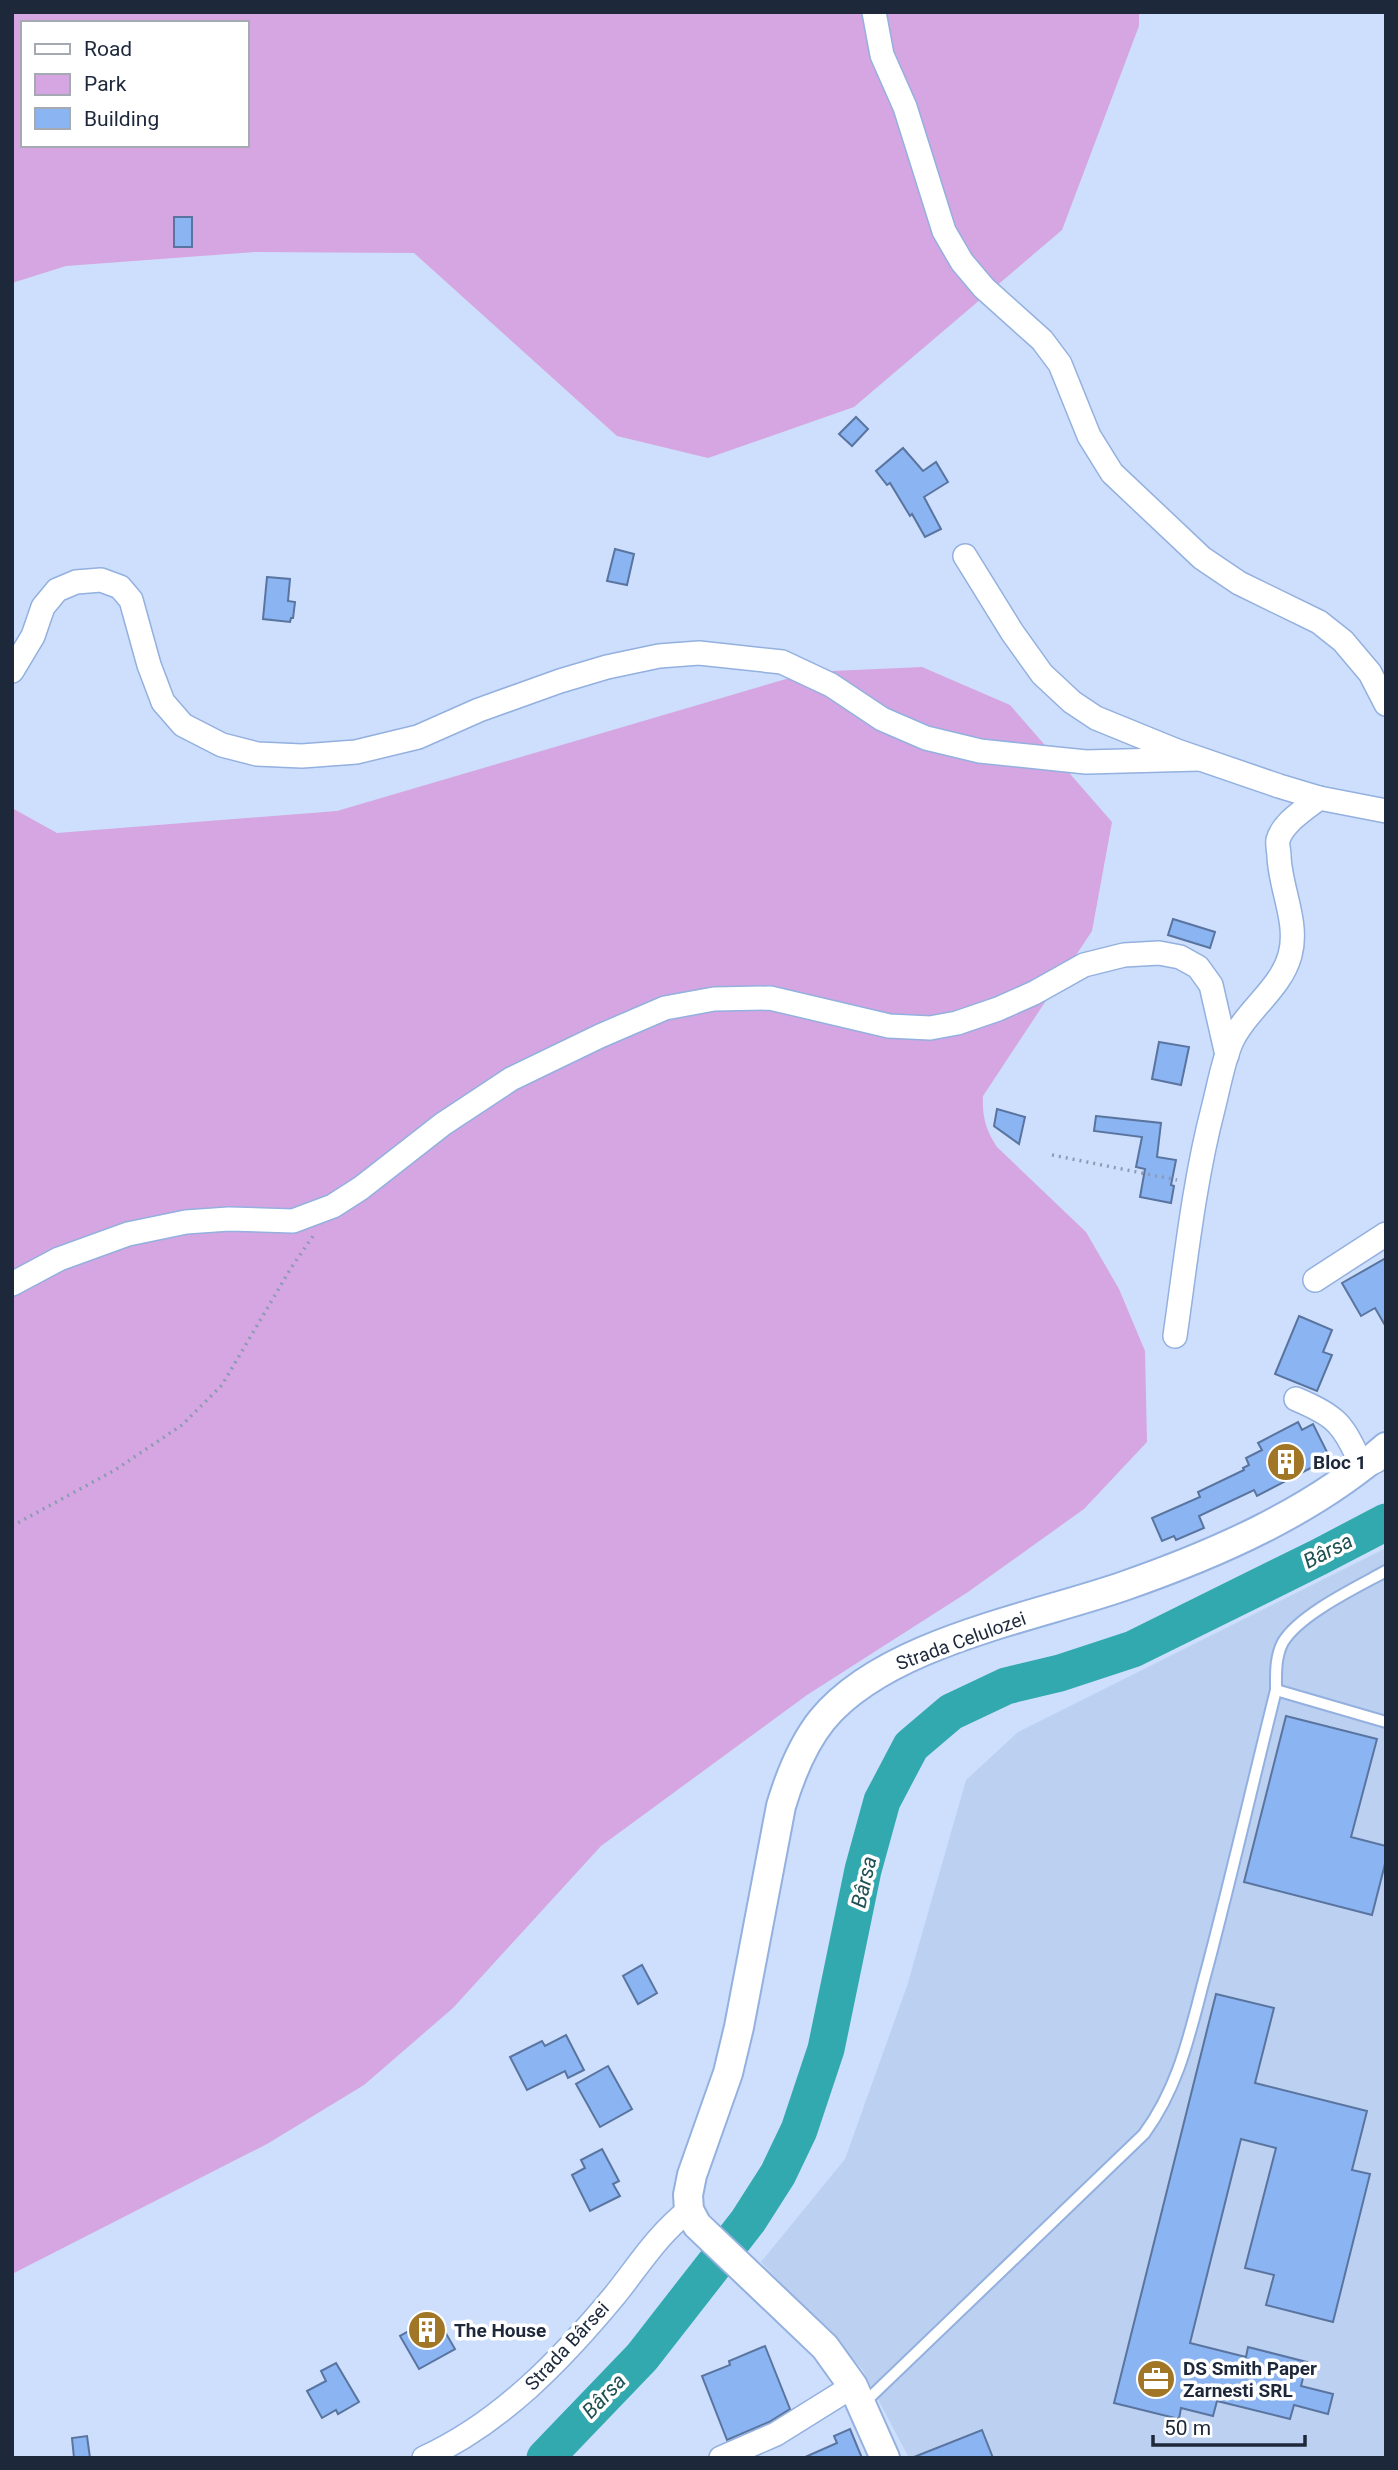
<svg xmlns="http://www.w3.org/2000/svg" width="1398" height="2470" font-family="Roboto,sans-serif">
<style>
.built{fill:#bcd1f1}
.green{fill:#d5a6e1;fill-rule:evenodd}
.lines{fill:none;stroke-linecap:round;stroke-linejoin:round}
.river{stroke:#31a9ae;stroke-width:37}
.building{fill:#8bb4f3;stroke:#59749f;stroke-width:2}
.service-casing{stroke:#93b0df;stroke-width:14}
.minor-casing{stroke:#93b0df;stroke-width:26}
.tertiary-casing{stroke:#93b0df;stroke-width:32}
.path{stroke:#8c9bb4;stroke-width:3.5;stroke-dasharray:2 5;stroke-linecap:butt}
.service{stroke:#fff;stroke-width:10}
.minor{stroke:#fff;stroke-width:23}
.tertiary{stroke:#fff;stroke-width:28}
.labels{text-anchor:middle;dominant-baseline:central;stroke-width:7;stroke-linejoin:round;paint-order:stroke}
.poi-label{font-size:19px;font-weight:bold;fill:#1d283b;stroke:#fff;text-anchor:start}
.street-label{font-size:19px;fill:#1d283b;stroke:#fff}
.water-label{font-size:21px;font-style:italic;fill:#205154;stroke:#fff}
</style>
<rect width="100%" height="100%" fill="#cddffc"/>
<polygon class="built" points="1386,1548 1386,2458 909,2458 862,2369 761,2262 845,2159 907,1986 966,1780 1018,1732"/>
<g class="green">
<path d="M12,12H1139V26L1062,230L854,407L708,458L617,436L414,253L255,252L66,266L12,283ZM23,23H247V145H23Z"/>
<path d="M922,667L1010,705L1112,822L1092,931L983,1096C982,1117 986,1130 997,1147L1086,1232L1119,1289L1145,1351L1147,1442L1084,1509L968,1592L807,1695L601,1846L453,2008L364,2085L267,2144L12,2274V808L57,833L337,811L810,672Z"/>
</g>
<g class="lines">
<polyline class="river" points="545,2458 642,2357 748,2221 778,2174 799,2130 826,2049 863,1870 882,1801 911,1746 951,1712 1006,1686 1060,1673 1133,1649 1319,1557 1386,1522"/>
</g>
<g class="building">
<rect x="174" y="217" width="18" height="30"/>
<polygon points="856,417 868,429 852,446 839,434"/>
<polygon points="903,448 923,471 936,462 948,482 924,497 941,529 925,537 912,514 910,516 890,483 887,485 876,471"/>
<polygon points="615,549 634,554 627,585 607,581"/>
<polygon points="267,577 290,579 288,601 295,602 293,618 291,618 290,622 263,619"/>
<polygon points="1173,919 1215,932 1210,948 1168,935"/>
<polygon points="1159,1042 1189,1047 1181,1085 1152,1079"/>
<polygon points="997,1109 1025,1117 1019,1144 994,1126"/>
<polygon points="1096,1116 1161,1123 1157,1157 1176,1160 1171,1185 1174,1186 1171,1203 1140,1197 1145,1169 1136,1167 1142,1137 1094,1131"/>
<polygon points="1386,1258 1386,1327 1375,1308 1361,1316 1342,1283"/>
<polygon points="1299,1316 1332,1330 1323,1352 1332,1355 1317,1391 1275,1374"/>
<polygon points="1298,1422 1302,1430 1313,1424 1330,1458 1257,1496 1254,1490 1199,1516 1204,1528 1176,1540 1174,1536 1162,1541 1152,1518 1200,1497 1198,1492 1244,1470 1243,1468 1249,1465 1246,1458 1262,1450 1258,1443"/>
<polygon points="1286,1716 1377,1739 1351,1837 1386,1846 1386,1860 1372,1915 1244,1882"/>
<polygon points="642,1965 657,1993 638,2004 623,1976"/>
<polygon points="1216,1994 1274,2008 1255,2083 1367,2111 1352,2170 1370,2174 1333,2322 1266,2305 1274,2275 1245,2268 1276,2148 1241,2139 1190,2343 1246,2357 1248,2347 1307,2362 1301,2386 1333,2394 1328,2414 1294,2405 1290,2419 1217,2401 1213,2416 1181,2408 1179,2419 1114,2403"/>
<polygon points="566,2035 584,2070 568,2078 565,2071 527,2090 510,2057 542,2041 545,2046"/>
<polygon points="608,2066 632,2109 600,2127 576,2084"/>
<polygon points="602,2149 619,2181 613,2184 620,2196 590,2211 572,2175 585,2168 581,2160"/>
<polygon points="436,2316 455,2349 419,2369 400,2336"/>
<polygon points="765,2346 790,2409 769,2422 727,2440 702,2376 730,2365 729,2361"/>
<polygon points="336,2363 359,2402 338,2414 336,2410 322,2418 307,2391 326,2381 321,2371"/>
<polygon points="850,2429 862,2458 803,2458 837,2443 834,2436"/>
<polygon points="982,2430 993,2458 914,2458 914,2457"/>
<polygon points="87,2436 90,2458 74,2458 72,2438"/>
</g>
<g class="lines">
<defs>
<g id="service">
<polyline points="1276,1690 1386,1722"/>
<path d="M863,2404L1144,2134C1182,2082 1191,2026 1208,1965C1232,1874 1253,1782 1276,1690C1276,1674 1275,1657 1283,1642C1300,1614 1357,1587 1386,1571"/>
</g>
<g id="minor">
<polyline points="874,12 882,55 905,107 944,231 962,262 984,288 1042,340 1060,364 1089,436 1112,473 1202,558 1239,583 1319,622 1343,641 1370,673 1386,704"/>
<polyline points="965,556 1012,632 1042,674 1072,702 1096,718 1177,751 1279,786 1319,798 1386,811"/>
<polyline points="12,671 33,636 43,607 57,590 76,582 101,580 120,587 131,600 149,665 163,702 183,725 222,745 257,754 302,756 356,752 418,737 479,710 560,681 607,667 659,656 699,653 782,662 831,685 882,719 926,738 980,751 1086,762 1199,759"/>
<polyline points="1315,1280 1386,1234"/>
<polyline points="12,1284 59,1259 128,1234 186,1222 229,1219 293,1221 333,1206 361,1188 443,1124 511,1079 600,1036 665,1008 714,999 770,998 889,1026 930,1028 957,1023 998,1009 1034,993 1084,965 1124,955 1159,953 1180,957 1198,967 1211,985 1227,1055"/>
<path d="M1175,1336C1186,1259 1194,1181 1214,1105C1219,1085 1223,1062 1231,1043C1245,1011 1281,989 1290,955C1299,923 1280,888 1279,856C1279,851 1277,844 1278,840C1283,822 1306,809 1319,798"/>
<path d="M1296,1399C1341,1418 1342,1425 1363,1467L1376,1461"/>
<path d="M424,2458C501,2423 562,2359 615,2295C639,2265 658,2234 689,2210"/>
<polyline points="721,2458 776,2434 853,2386"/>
</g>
<path id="tertiary" d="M885,2458L853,2386L825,2347L697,2225L689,2210L688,2195L692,2175L728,2073L739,2027L781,1806C790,1776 802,1745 822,1720C885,1643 1032,1618 1124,1586C1216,1554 1312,1512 1386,1447"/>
</defs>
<use href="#service" class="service-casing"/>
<use href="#minor" class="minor-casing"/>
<use href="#tertiary" class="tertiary-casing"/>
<g class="path">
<polyline points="1052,1155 1177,1180"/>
<polyline points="12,1526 115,1470 182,1425 222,1385 291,1268 313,1236"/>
</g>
<use href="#service" class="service"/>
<use href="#minor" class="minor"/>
<use href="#tertiary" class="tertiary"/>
</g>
<defs>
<symbol id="building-disc" viewBox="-11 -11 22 22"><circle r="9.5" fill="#a17727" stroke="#fff"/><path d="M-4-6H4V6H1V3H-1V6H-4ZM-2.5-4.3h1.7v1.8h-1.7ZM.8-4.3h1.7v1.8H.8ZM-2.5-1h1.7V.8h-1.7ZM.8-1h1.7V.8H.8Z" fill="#fff"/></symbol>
<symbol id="office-disc" viewBox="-11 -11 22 22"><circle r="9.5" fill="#a17727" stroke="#fff"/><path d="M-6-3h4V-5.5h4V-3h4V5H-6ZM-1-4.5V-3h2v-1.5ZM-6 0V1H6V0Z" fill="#fff"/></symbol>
</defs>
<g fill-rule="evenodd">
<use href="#building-disc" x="1264" y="1440" width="44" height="44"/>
<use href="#building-disc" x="405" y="2308" width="44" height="44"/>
<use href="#office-disc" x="1134" y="2357" width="44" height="44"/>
</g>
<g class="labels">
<g class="poi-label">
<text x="1313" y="1462">Bloc 1</text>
<text x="454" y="2330">The House</text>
<text x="1183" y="2368">DS Smith Paper<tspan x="1183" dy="22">Zarnesti SRL</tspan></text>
</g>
<g class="street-label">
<text transform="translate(961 1641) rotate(-20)">Strada Celulozei</text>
<text transform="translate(567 2346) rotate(-47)">Strada Bârsei</text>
</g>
<g class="water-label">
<text transform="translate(1328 1551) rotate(-27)">Bârsa</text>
<text transform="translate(864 1882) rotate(-77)">Bârsa</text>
<text transform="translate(604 2396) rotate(-46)">Bârsa</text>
</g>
</g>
<rect width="1398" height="2470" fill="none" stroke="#1d283b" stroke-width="28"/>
<rect x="21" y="21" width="228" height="126" fill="#ffffff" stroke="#a5a9b1" stroke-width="2"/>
<rect x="35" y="44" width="35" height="10" fill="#ffffff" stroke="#a5a9b1" stroke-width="2"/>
<text x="84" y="56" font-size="21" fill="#1d283b">Road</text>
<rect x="35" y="74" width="35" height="21" fill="#d5a6e1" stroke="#a5a9b1" stroke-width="2"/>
<text x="84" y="91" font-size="21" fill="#1d283b">Park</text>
<rect x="35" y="108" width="35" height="21" fill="#8bb4f3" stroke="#a5a9b1" stroke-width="2"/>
<text x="84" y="126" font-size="21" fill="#1d283b">Building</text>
<path d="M1153 2435v10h152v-10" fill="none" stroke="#1d283b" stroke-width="3.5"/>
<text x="1164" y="2435" font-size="21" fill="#1d283b" stroke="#ffffff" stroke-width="5" paint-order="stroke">50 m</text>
</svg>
